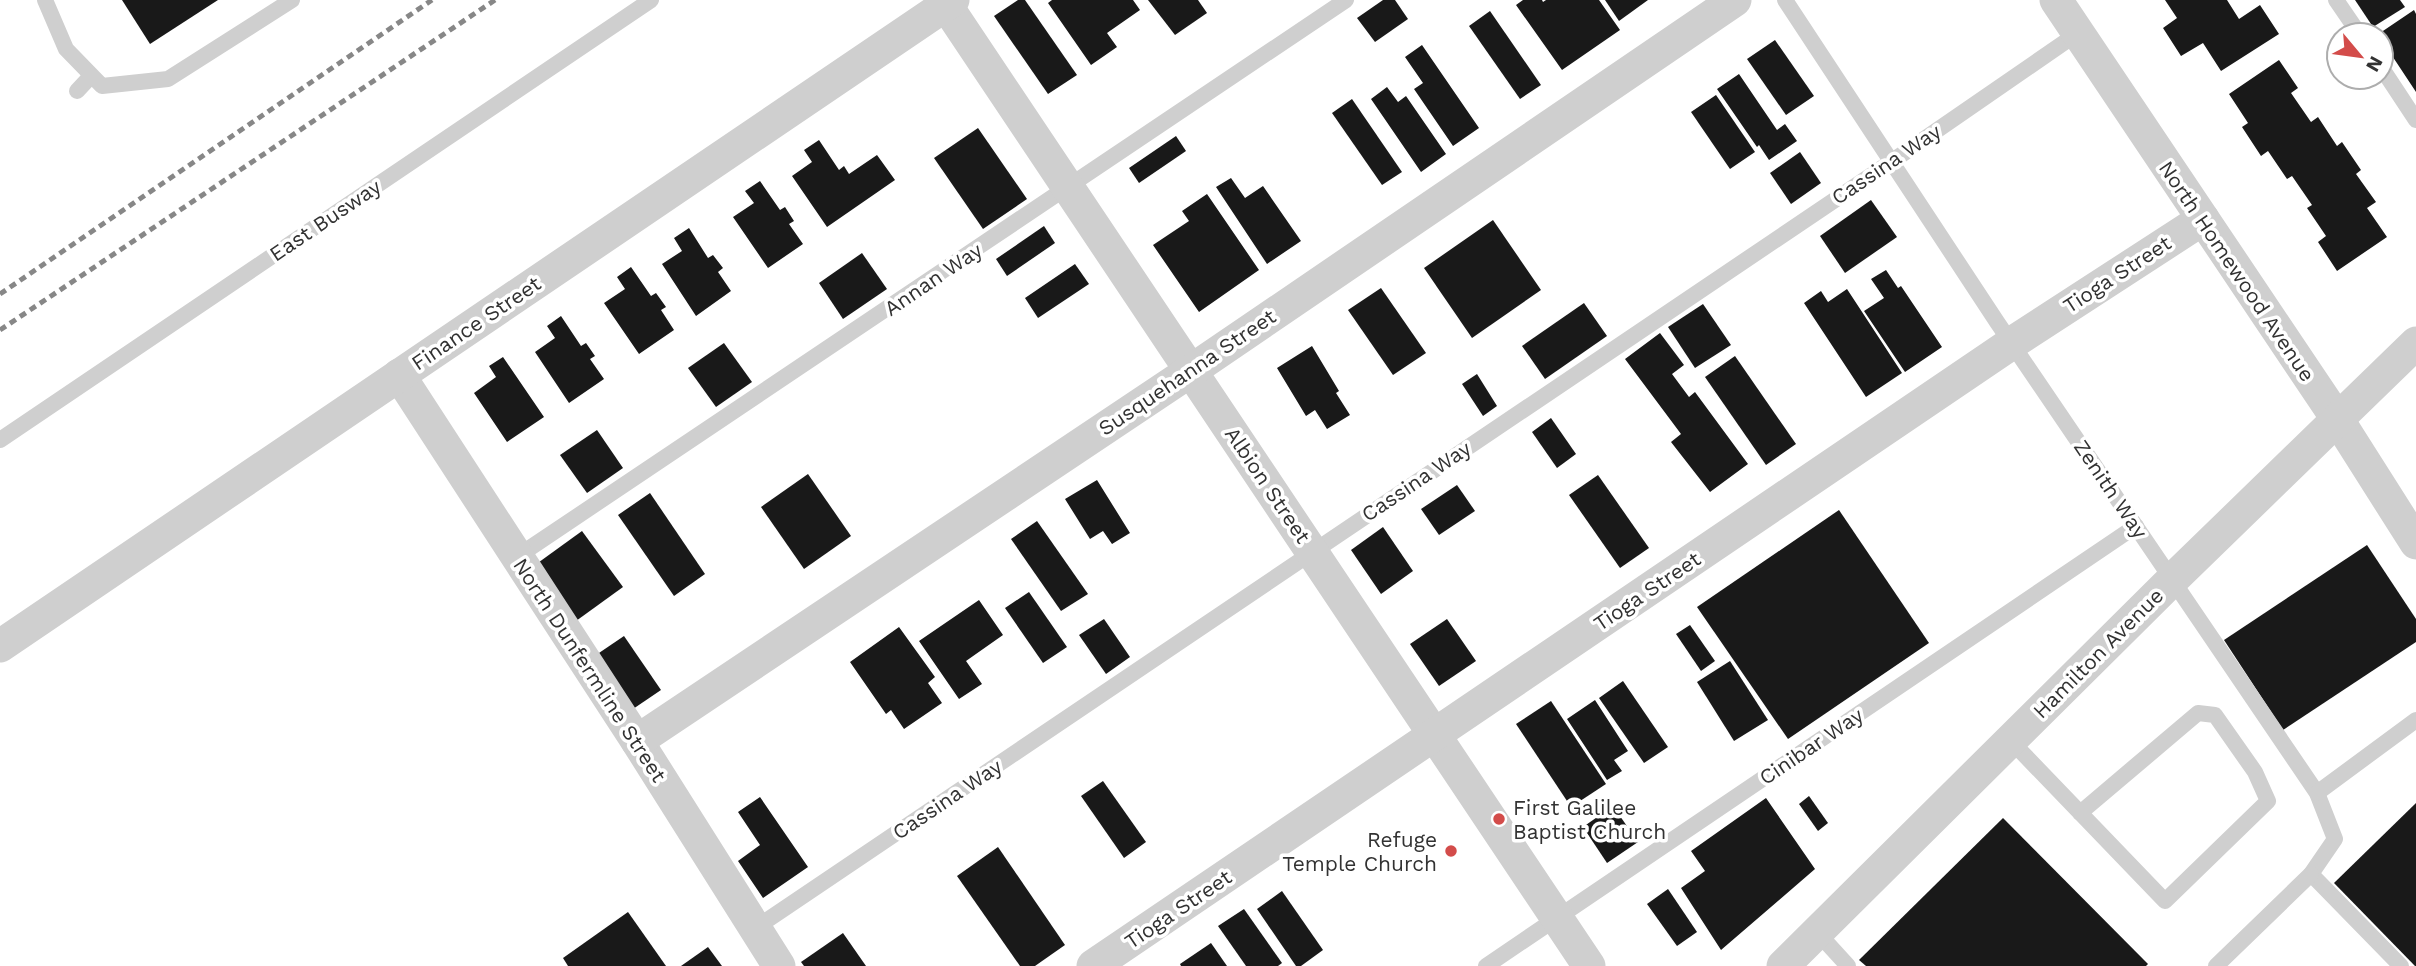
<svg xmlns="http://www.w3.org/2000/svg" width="2416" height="966" font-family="'Work Sans',sans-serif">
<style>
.building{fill:#191919}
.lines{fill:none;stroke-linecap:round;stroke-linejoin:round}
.lane{stroke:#cfcfcf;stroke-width:16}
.street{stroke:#cfcfcf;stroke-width:33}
.rail{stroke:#878787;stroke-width:5;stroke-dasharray:7 5;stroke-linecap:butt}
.poi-dot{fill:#d34c4a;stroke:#fff;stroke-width:2.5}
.labels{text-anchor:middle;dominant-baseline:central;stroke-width:7;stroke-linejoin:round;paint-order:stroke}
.street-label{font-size:21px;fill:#323232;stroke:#fff}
.poi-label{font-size:21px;fill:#323232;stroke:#fff;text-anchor:start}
</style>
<rect width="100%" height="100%" fill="#fff"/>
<g class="building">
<polygon points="122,0 218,0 150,44"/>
<polygon points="1018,0 1025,0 1077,75 1048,94 994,16"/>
<polygon points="1052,0 1133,0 1140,10 1107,33 1117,47 1091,65 1048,3"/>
<polygon points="1148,0 1198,0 1207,13 1175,35"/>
<polygon points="1383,0 1395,0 1408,19 1375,42 1357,18"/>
<polygon points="1523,0 1542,0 1543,2 1546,0 1599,0 1620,30 1562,70 1516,5"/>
<polygon points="1605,0 1648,0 1619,21"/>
<polygon points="2165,0 2227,0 2239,19 2260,5 2279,34 2221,71 2203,43 2181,56 2163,28 2177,18"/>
<polygon points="2355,0 2400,0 2405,7 2373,27"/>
<polygon points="2414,10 2416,14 2416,92 2381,39 2381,35 2377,35"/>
<polygon points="1490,11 1541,85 1520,99 1469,26"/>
<polygon points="1775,40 1814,96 1786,115 1747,59"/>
<polygon points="1422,45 1479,128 1453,146 1414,89 1423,83 1405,57"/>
<polygon points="2279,60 2298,88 2291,93 2311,122 2318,117 2337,146 2342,142 2361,170 2356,174 2376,202 2367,208 2387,237 2337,271 2318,242 2326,236 2307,208 2312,205 2292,176 2287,179 2268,151 2261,156 2242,127 2248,123 2229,94"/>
<polygon points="1739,74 1777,130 1785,124 1797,141 1769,160 1759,145 1757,147 1717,89"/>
<polygon points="1387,87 1398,102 1406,96 1446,154 1421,172 1371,99"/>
<polygon points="1716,95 1755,152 1730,169 1691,112"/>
<polygon points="1352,99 1402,172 1382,185 1332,113"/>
<polygon points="978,128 1027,199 983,229 934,158"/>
<polygon points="1176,136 1186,151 1139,183 1129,168"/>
<polygon points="819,140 839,170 844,166 849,174 877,155 895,180 827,227 792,176 812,162 804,150"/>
<polygon points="1800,152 1821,183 1791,204 1770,173"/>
<polygon points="1231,178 1245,198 1263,186 1301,241 1267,264 1216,187"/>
<polygon points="760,181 780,210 785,207 794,221 789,224 803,244 768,268 733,217 754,203 745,191"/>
<polygon points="1207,194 1259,270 1199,312 1153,245 1189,221 1182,211"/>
<polygon points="1871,200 1897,237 1845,273 1820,236"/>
<polygon points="1493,220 1541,290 1472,338 1424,268"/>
<polygon points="1044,226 1055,243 1007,276 996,259"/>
<polygon points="689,228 708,258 713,255 723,268 718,272 731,291 696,316 662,264 682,251 674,238"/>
<polygon points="862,253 887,289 843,319 819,283"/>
<polygon points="1075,264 1089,284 1038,318 1025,298"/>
<polygon points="631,267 651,296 656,293 666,307 661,310 674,330 639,354 604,303 625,289 617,277"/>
<polygon points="1886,270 1898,288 1901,286 1942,347 1905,372 1864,311 1884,298 1871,279"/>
<polygon points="1381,288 1426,353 1393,375 1348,310"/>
<polygon points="1847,289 1902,373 1866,397 1804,303 1821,291 1828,302"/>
<polygon points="1584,303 1607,336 1545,379 1522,346"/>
<polygon points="1703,304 1731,345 1695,368 1668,327"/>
<polygon points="561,316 581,346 586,343 595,356 590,359 604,379 569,403 535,352 555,338 547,326"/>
<polygon points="1660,333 1684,365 1672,374 1689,397 1695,392 1748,464 1710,492 1671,442 1681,434 1625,359"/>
<polygon points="724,343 752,382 716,407 688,368"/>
<polygon points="1312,346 1339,391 1336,393 1350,415 1327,429 1315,410 1306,416 1277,368"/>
<polygon points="1735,356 1796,444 1766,465 1705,377"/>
<polygon points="503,357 544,417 507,442 474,393 496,377 489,366"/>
<polygon points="1477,374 1497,406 1483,416 1462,384"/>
<polygon points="1551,418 1576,454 1557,468 1532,432"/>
<polygon points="597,430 623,468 587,493 560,455"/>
<polygon points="808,474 851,536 804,569 761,507"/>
<polygon points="1598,475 1649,548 1620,568 1569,495"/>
<polygon points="1097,480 1130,533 1112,544 1103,531 1090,539 1065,499"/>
<polygon points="1457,485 1475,511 1439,535 1421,509"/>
<polygon points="650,493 705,574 674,596 618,515"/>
<polygon points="1839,510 1929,643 1788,739 1697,607"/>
<polygon points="1037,521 1088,594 1061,611 1011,539"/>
<polygon points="1383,527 1413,571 1381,594 1351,550"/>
<polygon points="582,531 623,587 576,621 535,565"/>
<polygon points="2367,545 2416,619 2416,642 2283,730 2224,640"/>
<polygon points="1029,592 1067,647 1043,663 1005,608"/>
<polygon points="979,600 1003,635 966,661 982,684 959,699 919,641"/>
<polygon points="1104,619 1130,657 1106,674 1079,635"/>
<polygon points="1447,619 1476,661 1439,686 1410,644"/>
<polygon points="1690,625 1715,661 1701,671 1676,634"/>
<polygon points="899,627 935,677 928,683 942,703 904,729 891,710 886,714 850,662"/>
<polygon points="624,636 661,690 633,709 596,655"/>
<polygon points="1730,661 1768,720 1734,741 1697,682"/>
<polygon points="1623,681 1668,747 1644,763 1599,698"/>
<polygon points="1595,700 1628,751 1614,760 1622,771 1607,780 1567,719"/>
<polygon points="1551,701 1606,784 1571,807 1516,724"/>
<polygon points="1103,781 1146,842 1124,858 1081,796"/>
<polygon points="1809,796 1828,823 1818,831 1799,804"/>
<polygon points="760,797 808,867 763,898 738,861 760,845 738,812"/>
<polygon points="1766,798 1815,869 1721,950 1681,888 1705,871 1691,851"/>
<polygon points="2416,803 2416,966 2415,966 2334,883"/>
<polygon points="1613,806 1638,842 1607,863 1583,827"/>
<polygon points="2003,818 2148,964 2146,966 1866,966 1859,960"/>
<polygon points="998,847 1065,945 1035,966 1020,966 957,876"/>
<polygon points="1668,889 1697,932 1677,946 1647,904"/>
<polygon points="1282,891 1323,950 1301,966 1296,966 1257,909"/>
<polygon points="1244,909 1282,963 1278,966 1246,966 1218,926"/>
<polygon points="628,912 666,966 568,966 563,958"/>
<polygon points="843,933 866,966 804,966 801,962"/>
<polygon points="1211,943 1227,966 1181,966 1180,964"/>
<polygon points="708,947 722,966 681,966"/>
</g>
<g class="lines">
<g class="lane">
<polyline points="45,0 66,49 102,86 168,79 292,0"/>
<polyline points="1785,0 1997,322 2317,793 2335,839 2311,874 2401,966"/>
<polyline points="2336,0 2360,35"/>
<polyline points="2381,67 2416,120"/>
<polyline points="77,91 91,76"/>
<polyline points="0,440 651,0"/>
<polyline points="518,556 1346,0"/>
<polyline points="2011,741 2165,901 2268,801 2255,772 2215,715 2198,713 2080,813"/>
<polyline points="2317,793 2416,720"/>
<polyline points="754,929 1891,162 2078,33"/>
<polyline points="1817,932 1848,966"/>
<polyline points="1486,966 2136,526"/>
<polyline points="2216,966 2311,874"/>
</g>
<g class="street">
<polyline points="2056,0 2338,420 2416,543"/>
<polyline points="946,5 1589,966"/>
<polyline points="399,375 637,741 779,966"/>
<polyline points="0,646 953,0"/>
<polyline points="637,741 1192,370 1735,0"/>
<polyline points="1093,966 2012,343 2203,219"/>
<polyline points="1783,966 2171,581 2416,343"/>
</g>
<g class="rail">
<polyline points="0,294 432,0"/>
<polyline points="0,330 495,0"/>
</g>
</g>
<g class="poi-dot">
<circle cx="1499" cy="819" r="7"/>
<circle cx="1451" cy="851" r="7"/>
</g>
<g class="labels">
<g class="street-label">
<text transform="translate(1886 164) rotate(-34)">Cassina Way</text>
<text transform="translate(325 220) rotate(-34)">East Busway</text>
<text transform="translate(2237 271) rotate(56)">North Homewood Avenue</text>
<text transform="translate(2117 274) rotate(-33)">Tioga Street</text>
<text transform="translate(933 279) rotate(-34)">Annan Way</text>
<text transform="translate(476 323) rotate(-34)">Finance Street</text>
<text transform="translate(1187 372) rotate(-34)">Susquehanna Street</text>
<text transform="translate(1416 481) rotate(-34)">Cassina Way</text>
<text transform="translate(1268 485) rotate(56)">Albion Street</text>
<text transform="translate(2111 489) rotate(56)">Zenith Way</text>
<text transform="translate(1647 591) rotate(-34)">Tioga Street</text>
<text transform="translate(2098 653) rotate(-45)">Hamilton Avenue</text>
<text transform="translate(590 670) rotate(57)">North Dunfermline Street</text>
<text transform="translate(1811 746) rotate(-34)">Cinibar Way</text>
<text transform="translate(947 799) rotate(-34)">Cassina Way</text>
<text transform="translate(1178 909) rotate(-34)">Tioga Street</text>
</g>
<g class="poi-label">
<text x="1513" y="807">First Galilee<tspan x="1513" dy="24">Baptist Church</tspan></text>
<text x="1437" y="839" text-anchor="end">Refuge<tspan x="1437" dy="24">Temple Church</tspan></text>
</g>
</g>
<g transform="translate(2360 56) rotate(119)"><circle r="33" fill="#ffffff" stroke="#adadad" stroke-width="2"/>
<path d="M0-5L12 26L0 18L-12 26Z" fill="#d34c4a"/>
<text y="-10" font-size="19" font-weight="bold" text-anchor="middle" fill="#323232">N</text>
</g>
</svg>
